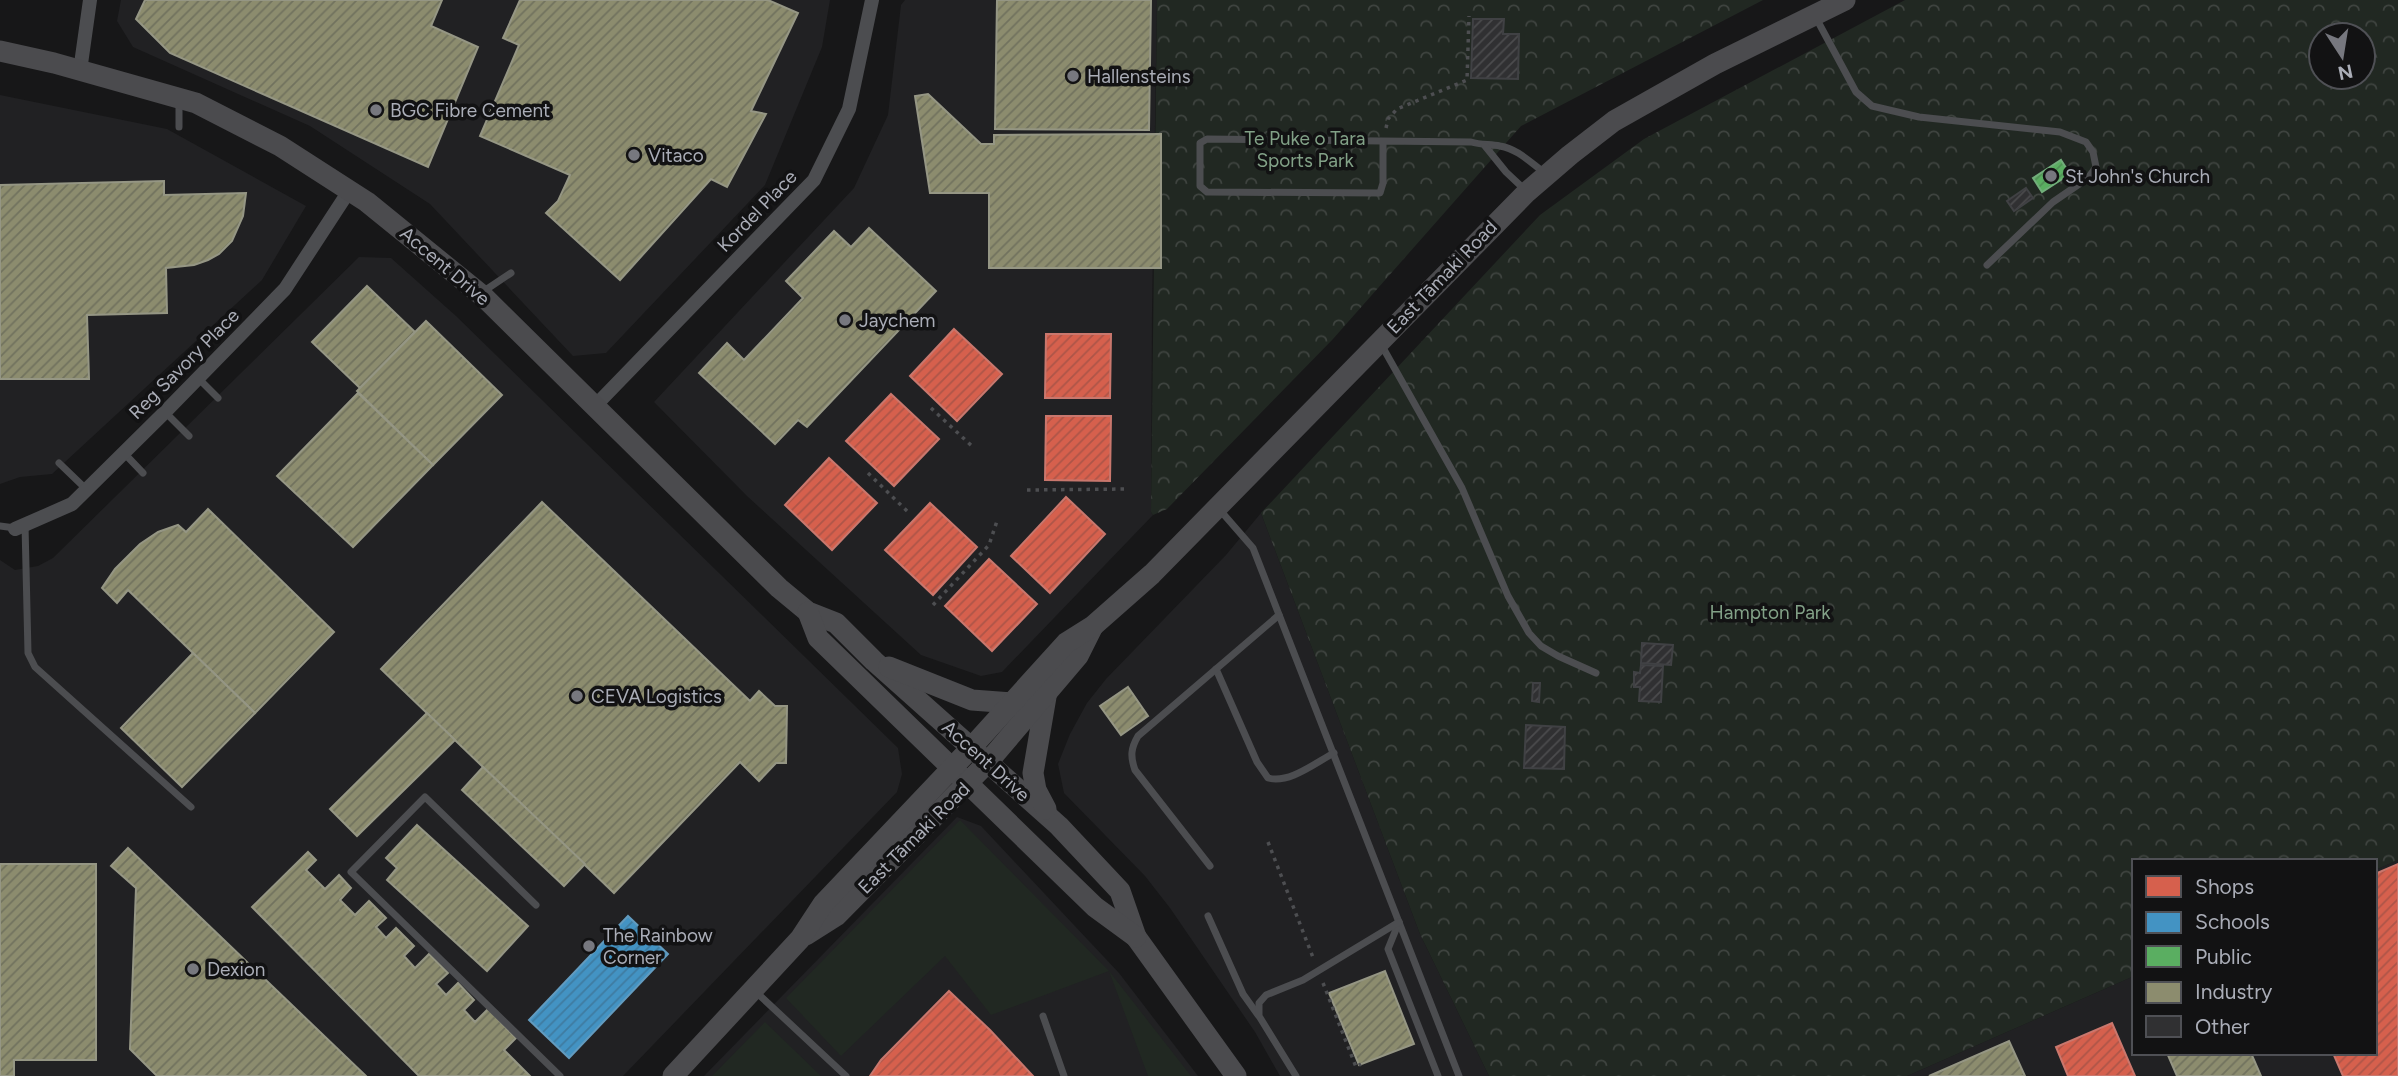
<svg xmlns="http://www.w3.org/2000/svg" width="2398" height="1076" font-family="Figtree,sans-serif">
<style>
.built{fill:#212123}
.grass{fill:#212822}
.forest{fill:url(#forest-crowns);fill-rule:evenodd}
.shops{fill:url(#shops-hatch);stroke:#c9776d;stroke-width:2}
.schools{fill:url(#schools-hatch);stroke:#629bbf;stroke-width:2}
.public{fill:url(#public-hatch);stroke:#72ae7b;stroke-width:2}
.industry{fill:url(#industry-hatch);stroke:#959684;stroke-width:2}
.building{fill:url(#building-hatch);stroke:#404144;stroke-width:2}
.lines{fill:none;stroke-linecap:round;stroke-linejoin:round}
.path{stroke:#4d4e51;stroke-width:3.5;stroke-dasharray:3.5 5;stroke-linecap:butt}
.lane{stroke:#4c4d50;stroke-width:7}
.street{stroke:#4c4d50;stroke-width:14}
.secondary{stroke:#4b4b4e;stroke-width:21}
.poi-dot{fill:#77787f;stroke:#121213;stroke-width:2.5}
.labels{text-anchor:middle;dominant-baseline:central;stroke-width:7;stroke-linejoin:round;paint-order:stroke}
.poi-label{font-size:19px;fill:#aaadb7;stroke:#121213;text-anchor:start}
.park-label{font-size:19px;fill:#82a187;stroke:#121213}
.street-label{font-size:19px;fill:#aaadb7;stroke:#121213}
</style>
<defs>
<pattern id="forest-crowns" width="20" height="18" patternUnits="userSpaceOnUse" patternTransform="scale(1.75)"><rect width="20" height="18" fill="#212822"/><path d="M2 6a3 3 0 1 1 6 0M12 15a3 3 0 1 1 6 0" fill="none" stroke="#3f4440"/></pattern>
<pattern id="shops-hatch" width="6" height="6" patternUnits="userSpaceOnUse" patternTransform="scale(1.75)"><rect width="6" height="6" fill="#d6604d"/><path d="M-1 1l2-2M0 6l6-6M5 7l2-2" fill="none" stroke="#ad5548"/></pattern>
<pattern id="schools-hatch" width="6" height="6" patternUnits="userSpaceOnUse" patternTransform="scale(1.75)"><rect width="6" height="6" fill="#4393c3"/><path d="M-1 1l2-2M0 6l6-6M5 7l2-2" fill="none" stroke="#3f7ba0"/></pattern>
<pattern id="public-hatch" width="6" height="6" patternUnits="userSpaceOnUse" patternTransform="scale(1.75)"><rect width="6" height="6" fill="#5aae61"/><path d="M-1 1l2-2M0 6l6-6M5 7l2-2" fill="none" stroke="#509056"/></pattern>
<pattern id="industry-hatch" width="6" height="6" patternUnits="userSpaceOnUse" patternTransform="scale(1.75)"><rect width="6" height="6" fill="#8c8c6e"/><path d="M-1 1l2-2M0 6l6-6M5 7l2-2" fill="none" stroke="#71725e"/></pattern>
<pattern id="building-hatch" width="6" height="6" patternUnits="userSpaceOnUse" patternTransform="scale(1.75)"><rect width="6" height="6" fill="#303032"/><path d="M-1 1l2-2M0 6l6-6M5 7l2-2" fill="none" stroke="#4b4b4d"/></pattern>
</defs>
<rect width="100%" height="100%" fill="#171718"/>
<g class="built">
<polygon points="121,0 830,0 822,47 765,185 606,353 573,356 430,204 310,126 133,47 117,21"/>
<polygon points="905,0 1157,0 1152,311 1151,512 1153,515 1002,672 981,676 921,655 747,496 654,402 854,188 888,115 901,5"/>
<polygon points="0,95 167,129 306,206 262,280 52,474 20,477 0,484"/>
<polygon points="359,257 391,258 456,316 898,748 902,774 897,792 623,1076 0,1076 0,560 15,570 38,566 53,558"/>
<polygon points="1261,513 1420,934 1489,1076 1280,1076 1255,1032 1170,908 1145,876 1064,793 1058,764 1070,734 1087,703 1106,679 1226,555"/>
<polygon points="957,817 981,826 1119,973 1198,1076 704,1076"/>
<polygon points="2398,860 2398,1076 1907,1076 2134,976 2134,1053 2375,1053 2375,870"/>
</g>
<g class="grass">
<polygon points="960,820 1109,971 1191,1076 1148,1076 1109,971 991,1015 945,956 841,1056 786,998"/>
<polygon points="765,1022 821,1076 712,1076"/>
</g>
<g class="forest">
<polygon points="1157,0 1763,0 1521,126 1333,339 1167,509 1153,515 1151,512"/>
<path d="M1905,0H2398V860L2375,870V861H2134V976L1907,1076H1489L1420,934L1261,513L1540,215L1644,139ZM2321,35H2363V77H2321Z"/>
</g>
<g class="shops">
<polygon points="954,329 1002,374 957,421 910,376"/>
<polygon points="1046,334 1111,334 1110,398 1045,398"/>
<polygon points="891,394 939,439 894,486 846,441"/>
<polygon points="1046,416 1111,416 1110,481 1045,480"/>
<polygon points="829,458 877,503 832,550 785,505"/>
<polygon points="1066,497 1105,534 1050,593 1011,556"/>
<polygon points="930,503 977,547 933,595 885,550"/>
<polygon points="989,559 1037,604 992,651 945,606"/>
<polygon points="2398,864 2398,1076 2343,1076 2333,1053 2375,1053 2375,874"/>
<polygon points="949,991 990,1030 1033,1076 870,1076 881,1060"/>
<polygon points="2112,1023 2135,1076 2068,1076 2056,1047"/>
</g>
<polygon class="schools" points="628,916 668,954 569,1058 529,1020"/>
<polygon class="public" points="2061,160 2070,174 2042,192 2033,178"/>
<g class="industry">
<polygon points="145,0 442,0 431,26 478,47 428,167 170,53 136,19"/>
<polygon points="520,0 768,0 798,13 751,111 766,114 727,187 711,179 620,280 546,213 558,201 570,175 480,136 519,45 503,38"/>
<polygon points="997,0 1151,0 1149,130 995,129"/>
<polygon points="928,94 981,144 994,144 994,135 1161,134 1161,268 989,268 989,193 930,193 915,96"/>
<polygon points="164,181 164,195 246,193 243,216 232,241 219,254 208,260 194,265 166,268 167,313 87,315 89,379 0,379 0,185"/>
<polygon points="869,228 936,291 807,427 798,420 775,444 699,373 727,343 744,360 803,298 786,281 834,231 851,247"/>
<polygon points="367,286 415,332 360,388 312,342"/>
<polygon points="426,321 502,395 433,465 357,391"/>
<polygon points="358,393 433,465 353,547 277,476"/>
<polygon points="542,502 750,701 759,691 775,706 787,706 786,763 776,763 759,781 740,762 614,893 381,669"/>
<polygon points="208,509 334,632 255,713 128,590 117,603 102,588 115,569 140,544 158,532 178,525 186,532"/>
<polygon points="193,653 255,713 182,787 121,728"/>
<polygon points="1128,687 1148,716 1121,735 1100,706"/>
<polygon points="427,713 455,740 357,836 330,809"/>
<polygon points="483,767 585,864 564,886 462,790"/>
<polygon points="417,825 528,926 487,971 387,880 397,868 386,858"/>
<polygon points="128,848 366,1076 157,1076 130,1049 136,888 111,866"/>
<polygon points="308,852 316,860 306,870 325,889 339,875 351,888 340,900 355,915 369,901 386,918 376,927 386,938 396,928 414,946 404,956 415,968 429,954 448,973 436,984 446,995 458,983 474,1000 464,1010 475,1022 488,1009 516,1038 504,1050 530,1076 419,1076 252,907"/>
<polygon points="0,864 96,864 96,1060 14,1060 14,1076 0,1076"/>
<polygon points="1385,971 1414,1044 1359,1065 1329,993"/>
<polygon points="2009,1041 2025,1076 1929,1076"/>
<polygon points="2167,1053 2251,1053 2261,1076 2177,1076"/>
</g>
<g class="building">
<polygon points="1473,19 1504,19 1503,34 1519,34 1518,79 1471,78"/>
<polygon points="2026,188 2033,198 2014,211 2007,201"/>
<polygon points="1642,643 1673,645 1671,665 1641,663"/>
<polygon points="1641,665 1663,666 1661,702 1639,701 1640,687 1634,687 1634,672 1640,673"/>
<polygon points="1533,683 1540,683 1539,702 1532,701"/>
<polygon points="1526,725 1565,727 1564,769 1524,768"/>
</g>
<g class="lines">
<g class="path">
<polyline points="1386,128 1388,119 1397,109 1467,80 1469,16"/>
<polyline points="931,408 974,448"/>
<polyline points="868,473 908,512"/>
<polyline points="1027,490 1126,489"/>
<polyline points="933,605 989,545 998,518"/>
<polyline points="1268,842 1314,960"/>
<polyline points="1323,983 1356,1067 1361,1064"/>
</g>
<g class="lane">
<polyline points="1815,16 1856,92 1872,106 1919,117 2060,132 2086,142 2093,152 2096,167 2088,178 2053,202 1987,265"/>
<polyline points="179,100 179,127"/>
<path d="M1383,142V183L1380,193L1207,192L1200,186V143L1207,139L1471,142C1481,145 1490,144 1500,146C1518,149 1531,163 1545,173"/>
<polyline points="1485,146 1506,172 1524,189"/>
<polyline points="484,291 511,273"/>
<polyline points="1382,346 1462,488 1508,596 1529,633 1541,646 1558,656 1596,673"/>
<polyline points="198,378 218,398"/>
<polyline points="165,412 189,436"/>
<polyline points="123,452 143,473"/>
<polyline points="59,463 86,489"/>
<polyline points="1219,509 1253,548 1459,1076"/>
<polyline points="25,525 28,653 35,667 191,807"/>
<polyline points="0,526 15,528"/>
<path d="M1216,669L1257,762L1268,778C1289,784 1315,763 1334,753"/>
<path d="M1210,866L1135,770C1130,756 1131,748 1138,736L1279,615"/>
<polyline points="536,905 425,797 351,872 560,1076"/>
<polyline points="1208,916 1243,994 1258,1015"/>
<polyline points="1399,922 1388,949 1438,1076"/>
<polyline points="756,992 846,1076"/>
<polyline points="1043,1016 1064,1076"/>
<polyline points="1296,1076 1259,1016 1259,1003 1266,995 1303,980 1399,922"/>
</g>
<g class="street">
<polyline points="80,71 90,0"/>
<polyline points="595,406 814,180 849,109 872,0"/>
<polyline points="15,529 72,504 165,412 285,289 349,191"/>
</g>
<g class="secondary">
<polyline points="0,51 54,63 196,103 280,146 367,202 484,297 779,588 808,612 836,623 874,661 1059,826 1120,891 1136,937 1236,1076"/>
<polyline points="808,612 818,638 1095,907 1136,937"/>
<polyline points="889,667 972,700 1012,703"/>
<polyline points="1046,809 1036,790 1033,773 1047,691"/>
<polyline points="806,935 836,916 988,762 1078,656 1092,628"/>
<polyline points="673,1076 800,939 823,904 971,748 1066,643 1093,626 1152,574 1527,192 1570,155 1614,121 1715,64 1845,0"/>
</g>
</g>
<g class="poi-dot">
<circle cx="1073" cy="76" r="7"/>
<circle cx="376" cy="110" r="7"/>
<circle cx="634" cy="155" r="7"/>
<circle cx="2051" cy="176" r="7"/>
<circle cx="845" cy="320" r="7"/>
<circle cx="577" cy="696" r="7"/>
<circle cx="589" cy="946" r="7"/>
<circle cx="193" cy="969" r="7"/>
</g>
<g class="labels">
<g class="poi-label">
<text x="1087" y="76">Hallensteins</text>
<text x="390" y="110">BGC Fibre Cement</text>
<text x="648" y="155">Vitaco</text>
<text x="2065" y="176">St John's Church</text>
<text x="859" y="320">Jaychem</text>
<text x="591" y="696">CEVA Logistics</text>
<text x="603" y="935">The Rainbow<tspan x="603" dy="22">Corner</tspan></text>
<text x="207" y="969">Dexion</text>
</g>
<g class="park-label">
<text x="1305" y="138">Te Puke o Tara<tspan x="1305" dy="22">Sports Park</tspan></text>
<text x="1770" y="612">Hampton Park</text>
</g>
<g class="street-label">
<text transform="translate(757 211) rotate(-46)">Kordel Place</text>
<text transform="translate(445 266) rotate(40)">Accent Drive</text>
<text transform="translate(1442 277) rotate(-46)">East Tāmaki Road</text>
<text transform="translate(184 364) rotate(-45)">Reg Savory Place</text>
<text transform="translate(986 761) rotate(42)">Accent Drive</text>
<text transform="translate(914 838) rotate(-45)">East Tāmaki Road</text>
</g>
</g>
<rect x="2132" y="859" width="245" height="196" fill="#121213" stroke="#4f5055" stroke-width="2"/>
<rect x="2146" y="876" width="35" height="21" fill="#d6604d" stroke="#4f5055" stroke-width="2"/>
<text x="2195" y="894" font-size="21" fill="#aaadb7">Shops</text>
<rect x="2146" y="912" width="35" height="21" fill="#4393c3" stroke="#4f5055" stroke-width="2"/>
<text x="2195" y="929" font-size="21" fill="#aaadb7">Schools</text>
<rect x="2146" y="946" width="35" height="21" fill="#5aae61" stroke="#4f5055" stroke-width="2"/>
<text x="2195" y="964" font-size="21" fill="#aaadb7">Public</text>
<rect x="2146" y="982" width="35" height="21" fill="#8c8c6e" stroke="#4f5055" stroke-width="2"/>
<text x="2195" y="999" font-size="21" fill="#aaadb7">Industry</text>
<rect x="2146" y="1016" width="35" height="21" fill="#303032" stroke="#4f5055" stroke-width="2"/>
<text x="2195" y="1034" font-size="21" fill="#aaadb7">Other</text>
<g transform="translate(2342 56) rotate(168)"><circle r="33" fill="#121213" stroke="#4f5055" stroke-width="2"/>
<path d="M0-5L12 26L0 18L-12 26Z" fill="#77787f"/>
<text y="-10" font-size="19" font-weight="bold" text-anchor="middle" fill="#aaadb7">N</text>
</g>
</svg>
